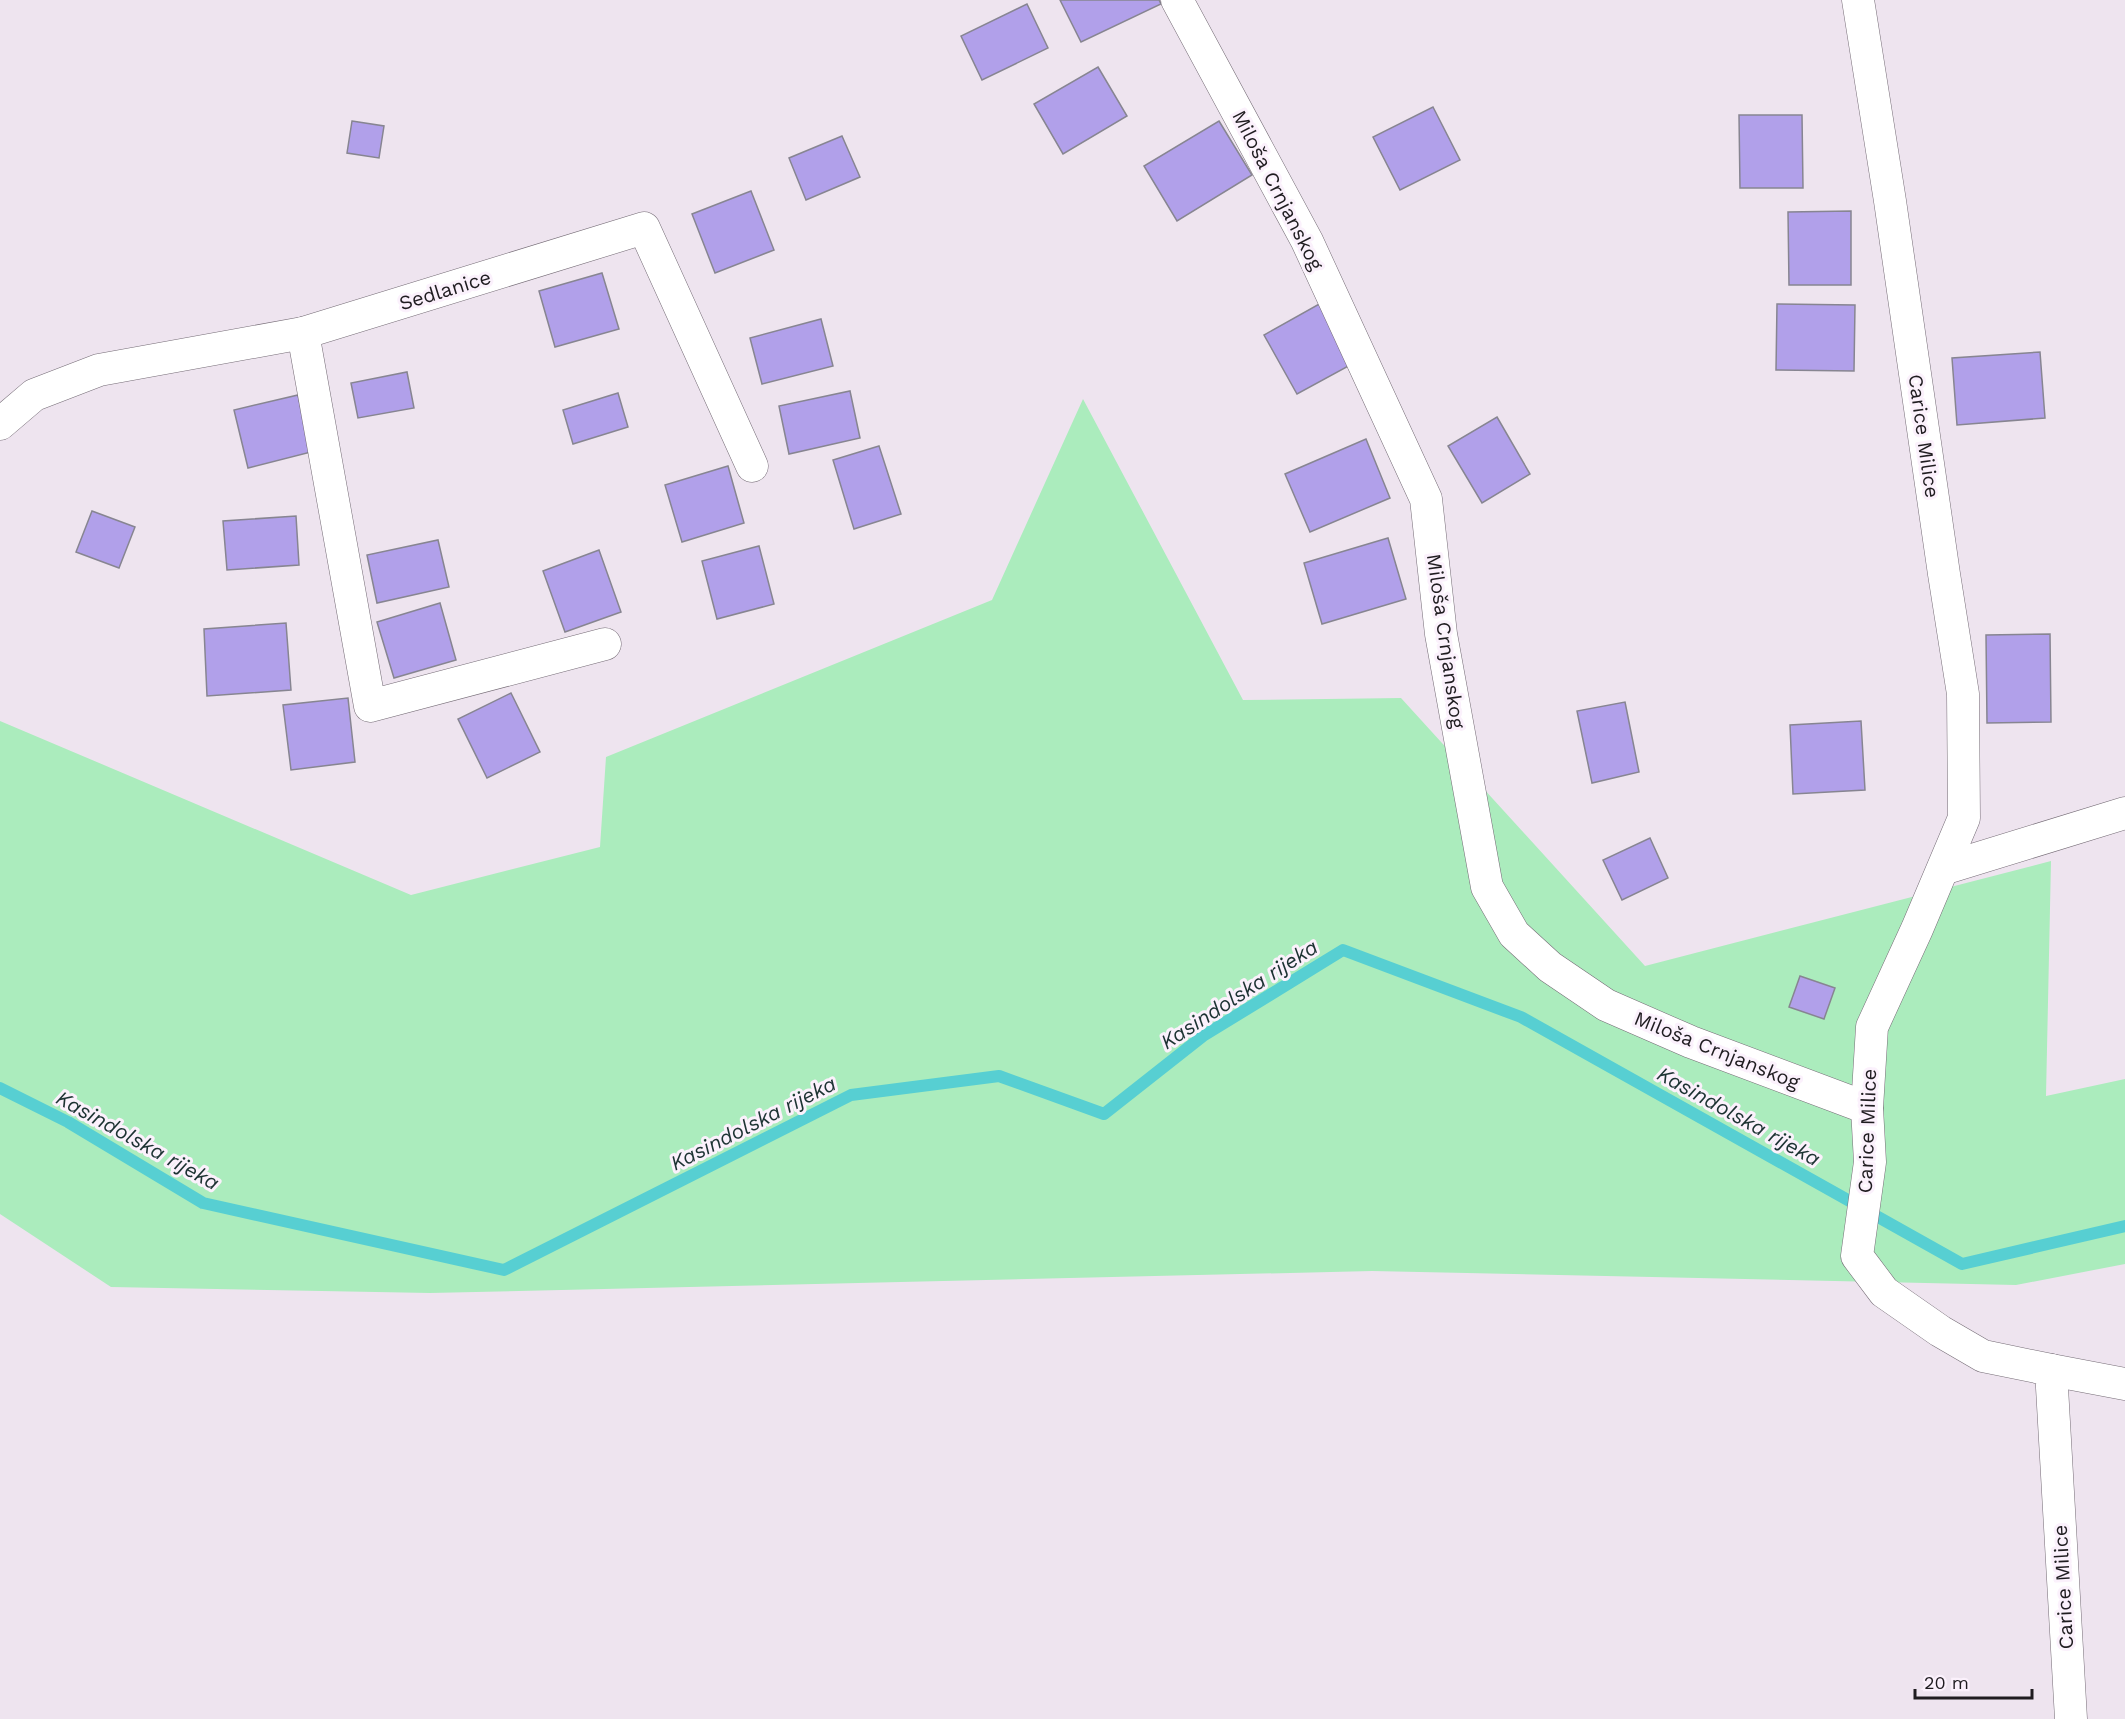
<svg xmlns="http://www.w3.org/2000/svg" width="2125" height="1719" font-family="'Work Sans',sans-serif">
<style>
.green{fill:#abecbd}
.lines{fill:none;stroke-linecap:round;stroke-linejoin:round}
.stream{stroke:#57cfd2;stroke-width:12}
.building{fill:#b1a0ea;stroke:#878591;stroke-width:1.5}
.street-casing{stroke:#756c76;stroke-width:33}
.street{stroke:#fff;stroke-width:32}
.labels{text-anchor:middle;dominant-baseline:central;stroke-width:6;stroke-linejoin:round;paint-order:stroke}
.street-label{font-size:20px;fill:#1f1c20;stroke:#fbf1fc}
.water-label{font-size:21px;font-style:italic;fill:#1c3232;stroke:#fbf1fc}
</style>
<rect width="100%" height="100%" fill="#eee4ef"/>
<polygon class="green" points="1083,399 1243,700 1401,698 1645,966 2051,861 2046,1096 2125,1079 2125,1264 2016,1285 1372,1271 430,1293 111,1287 0,1214 0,721 411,895 600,847 606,757 992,600"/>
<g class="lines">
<polyline class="stream" points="0,1088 68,1122 203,1203 504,1270 851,1095 999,1076 1104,1114 1203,1036 1343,950 1521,1017 1962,1264 2125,1226"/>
</g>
<g class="building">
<polygon points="1060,0 1159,0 1161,4 1081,42"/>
<polygon points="1027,4 1048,48 982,80 961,36"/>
<polygon points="1098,67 1127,116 1063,154 1034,104"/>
<polygon points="1433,107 1460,160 1400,190 1373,137"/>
<polygon points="1739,115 1802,115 1803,188 1740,188"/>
<polygon points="352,121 384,126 379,158 347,153"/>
<polygon points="1219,121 1252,175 1177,221 1144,166"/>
<polygon points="842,136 860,177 806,200 789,158"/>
<polygon points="751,191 774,250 715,273 692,214"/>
<polygon points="1851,211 1851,285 1789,285 1788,212"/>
<polygon points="602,273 619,329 555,347 539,291"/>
<polygon points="1321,303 1354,363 1297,394 1264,335"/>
<polygon points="1777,304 1855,305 1854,371 1776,370"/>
<polygon points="821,319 833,366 762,384 750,338"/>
<polygon points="2040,352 2045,418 1957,425 1952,358"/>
<polygon points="407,372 414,408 358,418 351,383"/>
<polygon points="850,391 860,438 789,454 779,406"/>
<polygon points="618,393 628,427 573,444 563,410"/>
<polygon points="298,395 311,452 248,468 234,410"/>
<polygon points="1497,417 1530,474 1482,503 1448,446"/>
<polygon points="1366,439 1390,498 1310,532 1285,474"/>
<polygon points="879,446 901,514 854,529 833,460"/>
<polygon points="728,466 744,523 682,542 665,485"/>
<polygon points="92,511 135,527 119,568 76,552"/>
<polygon points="296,516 299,565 227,570 223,521"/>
<polygon points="1388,538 1406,599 1322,624 1304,563"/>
<polygon points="438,540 449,587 377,603 367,555"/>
<polygon points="759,546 774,604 717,619 702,561"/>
<polygon points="599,550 621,612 565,632 543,571"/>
<polygon points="440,603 456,660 394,678 377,622"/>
<polygon points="286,623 291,690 207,696 204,629"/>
<polygon points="2050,634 2051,722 1987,723 1986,635"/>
<polygon points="511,693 540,752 487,778 458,719"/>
<polygon points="348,698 355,762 291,770 283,705"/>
<polygon points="1625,702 1639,772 1592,783 1577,711"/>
<polygon points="1861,721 1865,790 1793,794 1790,725"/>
<polygon points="1650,838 1668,878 1622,900 1603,860"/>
<polygon points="1800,976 1835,988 1824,1019 1789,1007"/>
</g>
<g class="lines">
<defs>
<g id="street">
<polyline points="1177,0 1307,241 1426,499 1441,634 1487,887 1514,934 1550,967 1606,1005 1691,1042 1867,1108"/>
<polyline points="1858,0 1890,201 1944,574 1963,694 1964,818 1917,929 1872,1027 1867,1108 1870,1162 1857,1256 1884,1292 1940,1331 1983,1356 2051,1370 2071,1719"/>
<polyline points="303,333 370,706 605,644"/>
<polyline points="0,424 34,395 99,370 303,333 644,228 752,466"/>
<polyline points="1943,869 2125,813"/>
<polyline points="2051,1370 2125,1384"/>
</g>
</defs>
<use href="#street" class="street-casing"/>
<use href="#street" class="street"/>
</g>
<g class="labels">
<g class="street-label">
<text transform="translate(1278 190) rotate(63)">Miloša Crnjanskog</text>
<text transform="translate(445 290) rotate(-17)">Sedlanice</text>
<text transform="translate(1924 436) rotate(82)">Carice Milice</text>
<text transform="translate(1446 641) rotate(82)">Miloša Crnjanskog</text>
<text transform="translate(1717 1050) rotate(22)">Miloša Crnjanskog</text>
<text transform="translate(1867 1131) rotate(-88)">Carice Milice</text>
<text transform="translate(2063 1587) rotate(-93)">Carice Milice</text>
</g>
<g class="water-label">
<text transform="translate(1239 994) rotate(-33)">Kasindolska rijeka</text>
<text transform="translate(1739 1116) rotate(29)">Kasindolska rijeka</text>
<text transform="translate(753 1123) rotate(-27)">Kasindolska rijeka</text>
<text transform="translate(138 1140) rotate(29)">Kasindolska rijeka</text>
</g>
</g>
<path d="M1915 1689v9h117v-9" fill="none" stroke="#1f1c20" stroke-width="3"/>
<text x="1924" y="1689" font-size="18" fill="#1f1c20" stroke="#fbf1fc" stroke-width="4.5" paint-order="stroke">20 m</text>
</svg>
